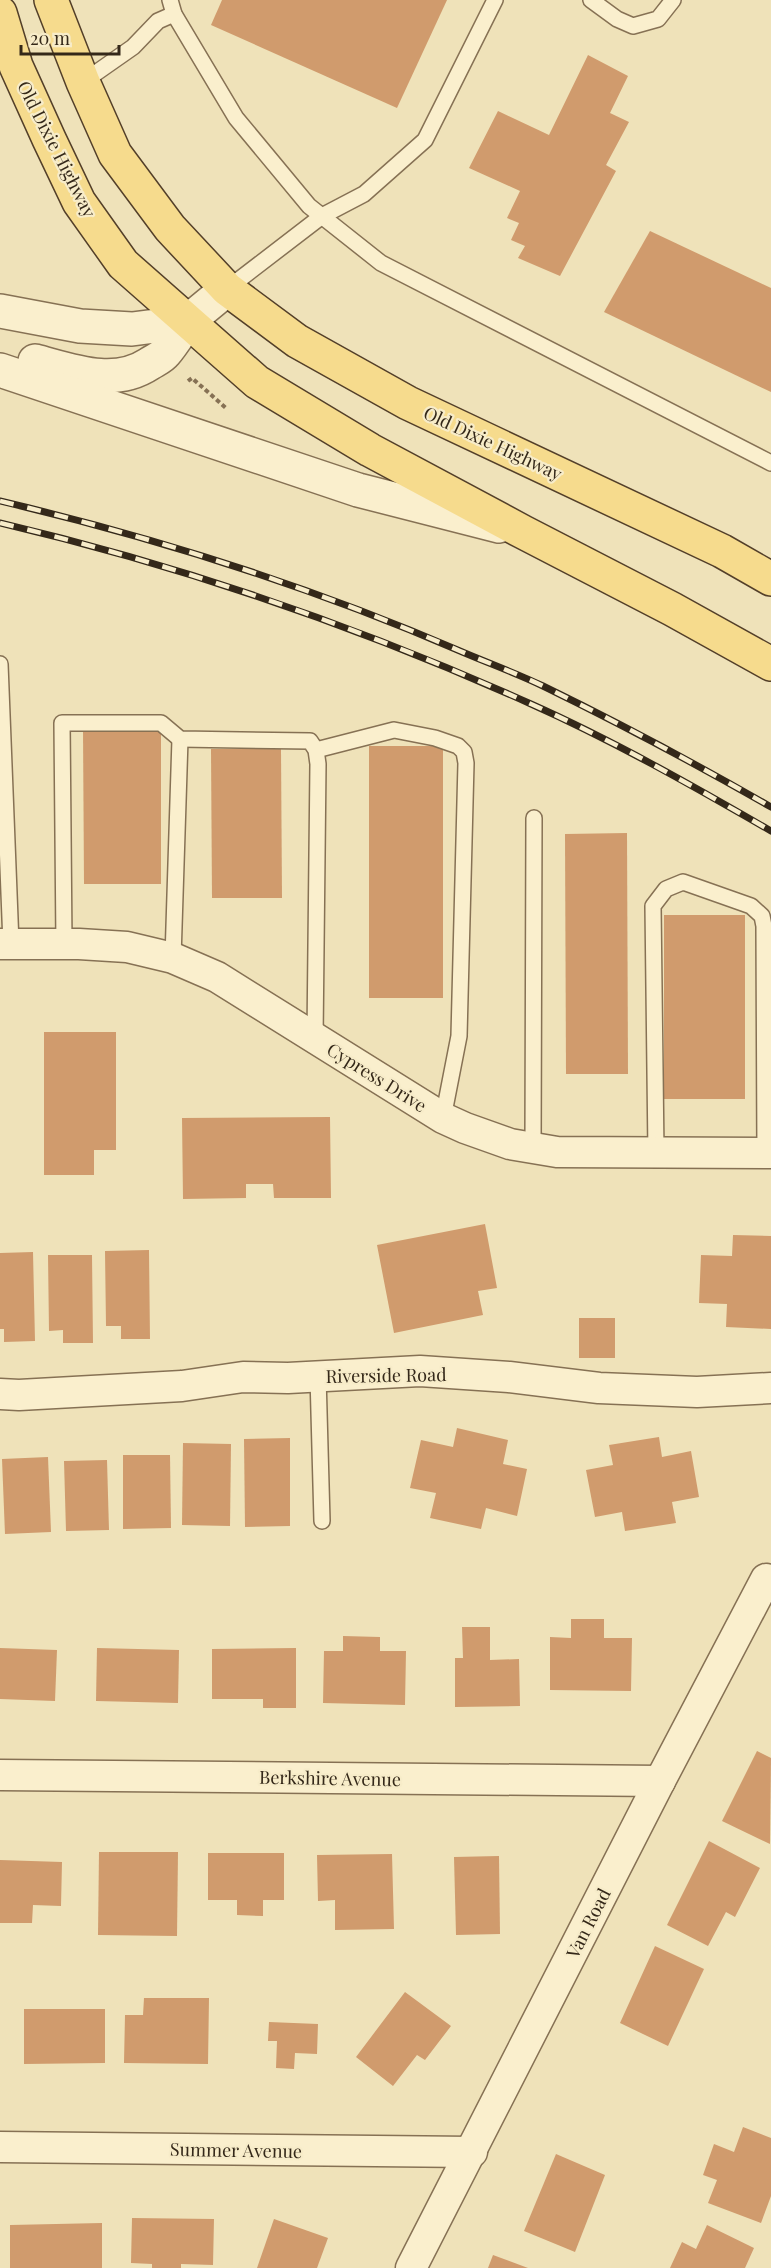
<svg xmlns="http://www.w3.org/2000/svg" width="771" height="2268" font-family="'Playfair Display',serif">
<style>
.building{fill:#d09b6d}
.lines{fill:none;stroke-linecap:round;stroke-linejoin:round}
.service-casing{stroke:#867154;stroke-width:18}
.minor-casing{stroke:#867154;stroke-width:33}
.tertiary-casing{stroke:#867154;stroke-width:36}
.primary-casing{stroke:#533f29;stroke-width:36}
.path{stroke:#867154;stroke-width:4;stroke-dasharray:4.5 3;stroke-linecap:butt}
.service{stroke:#faefcd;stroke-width:15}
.minor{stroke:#faefcd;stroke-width:30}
.tertiary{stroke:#faefcd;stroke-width:33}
.primary{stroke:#f6db8d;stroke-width:33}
.rail-casing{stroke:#342819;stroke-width:7}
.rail{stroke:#f7ecc9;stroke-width:4.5;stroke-dasharray:14;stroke-linecap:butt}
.labels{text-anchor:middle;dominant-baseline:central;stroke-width:4.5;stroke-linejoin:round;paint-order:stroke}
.street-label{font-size:18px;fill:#342819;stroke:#f7ecc9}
</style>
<rect width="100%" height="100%" fill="#efe2b9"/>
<g class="building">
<polygon points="222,0 447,0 397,108 211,25"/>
<polygon points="588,55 628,76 610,113 629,122 606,165 616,171 560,276 518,258 525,246 511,240 519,223 507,218 520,191 469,168 498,111 549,135"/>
<polygon points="650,231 771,288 771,392 604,312"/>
<polygon points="83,728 161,728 161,884 84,884"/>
<rect x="369" y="746" width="74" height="252"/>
<polygon points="211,749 281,749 282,898 212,898"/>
<polygon points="627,833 628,1074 566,1074 565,834"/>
<rect x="664" y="915" width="81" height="184"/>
<polygon points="44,1032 116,1032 116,1150 94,1150 94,1175 44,1175"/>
<polygon points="330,1117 331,1198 274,1198 273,1184 246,1184 246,1198 183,1199 182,1118"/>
<polygon points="485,1224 497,1288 478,1291 483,1315 394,1333 377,1245"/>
<polygon points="733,1235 771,1236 771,1329 726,1327 727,1304 699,1303 701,1255 732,1256"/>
<polygon points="149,1250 150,1339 121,1339 121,1326 106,1326 105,1251"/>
<polygon points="33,1252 35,1341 4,1342 4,1329 0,1329 0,1253"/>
<polygon points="48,1255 92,1255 93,1343 63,1343 63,1330 49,1331"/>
<rect x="579" y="1318" width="36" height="40"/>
<polygon points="457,1428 508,1440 503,1464 527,1469 517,1516 486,1508 481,1529 430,1518 436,1493 410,1488 421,1440 453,1447"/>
<polygon points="659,1437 662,1457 691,1451 699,1497 672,1502 676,1523 625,1531 622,1512 595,1517 586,1470 613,1465 609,1445"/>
<polygon points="290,1438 290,1526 245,1527 244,1439"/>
<polygon points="183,1443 231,1444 230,1526 182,1525"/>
<polygon points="123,1455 170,1455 171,1528 123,1529"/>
<polygon points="48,1457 51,1532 5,1534 2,1459"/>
<polygon points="107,1460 109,1530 66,1531 64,1461"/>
<polygon points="571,1619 604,1619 604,1638 632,1638 631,1691 550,1690 550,1637 571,1638"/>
<polygon points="462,1627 490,1627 490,1660 519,1659 520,1706 455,1707 455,1658 463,1658"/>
<polygon points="343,1636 380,1637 380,1651 406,1651 405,1705 323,1703 324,1651 343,1651"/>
<polygon points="0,1648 57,1650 55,1701 0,1699"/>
<polygon points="97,1648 179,1650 178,1703 96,1701"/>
<polygon points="296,1648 296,1708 263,1708 263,1699 212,1699 212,1649"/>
<polygon points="757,1751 771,1758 770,1844 722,1821"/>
<polygon points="709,1841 760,1868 735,1917 726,1912 708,1946 667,1925"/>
<polygon points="99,1852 178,1852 177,1936 98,1935"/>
<polygon points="208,1853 284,1853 284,1900 263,1900 263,1916 237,1915 237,1900 208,1900"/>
<polygon points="392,1854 394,1929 335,1930 335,1900 318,1901 317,1855"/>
<polygon points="499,1856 500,1934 456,1935 454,1857"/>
<polygon points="0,1860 62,1862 61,1906 33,1905 32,1923 0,1923"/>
<polygon points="655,1946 704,1969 668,2046 620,2023"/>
<polygon points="405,1992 451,2026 425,2060 417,2055 393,2086 356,2057"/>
<polygon points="144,1998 209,1998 208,2064 124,2063 125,2015 143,2015"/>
<polygon points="24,2009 105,2009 105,2063 24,2064"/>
<polygon points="269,2022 318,2024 317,2054 295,2053 294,2069 276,2068 277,2041 268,2041"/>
<polygon points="743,2127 771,2138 771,2196 761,2223 708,2203 717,2180 703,2175 714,2144 734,2152"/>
<polygon points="556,2154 605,2175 575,2252 524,2231"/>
<polygon points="132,2218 214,2219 213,2265 181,2264 181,2268 152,2268 152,2264 131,2263"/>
<polygon points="274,2219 328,2238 317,2268 257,2268"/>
<polygon points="102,2223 102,2268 10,2268 10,2225"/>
<polygon points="707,2225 754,2248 745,2268 670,2268 682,2242 696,2249"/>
<polygon points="493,2255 528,2268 488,2268"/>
</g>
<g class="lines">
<defs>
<g id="service">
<polyline points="170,0 174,14 236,118 309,206 381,263 771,463"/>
<polyline points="591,0 617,19 633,26 658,19 673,0"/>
<polyline points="83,82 133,47 158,21 174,14"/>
<polyline points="227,289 322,216 364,194 425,140 495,0"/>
<polyline points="0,664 11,944"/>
<polyline points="316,750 394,730 435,738 458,746 464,752 466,763 459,1036 443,1118"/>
<polyline points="64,944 62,723 161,723 180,739 310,741 316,750 318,764 315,1038"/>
<polyline points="173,958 180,739"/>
<polyline points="533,1148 534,818"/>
<polyline points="656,1153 653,906 666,889 683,882 751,906 762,916 764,926 765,1153"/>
<polyline points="318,1376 322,1521"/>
</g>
<g id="minor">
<polyline points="0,944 79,944 127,947 173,958 217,977 443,1118 465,1128 510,1144 557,1152 771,1153"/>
<polyline points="0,1394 19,1395 182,1386 243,1377 288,1378 420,1371 509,1377 599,1388 697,1392 771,1388"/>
<polyline points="0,1775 660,1781"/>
<polyline points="0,2147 472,2152"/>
<polyline points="411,2268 660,1781 766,1579"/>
</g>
<g id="tertiary">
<polyline points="0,311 80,326 132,329 187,322 227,289"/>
<path d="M35,361C73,371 114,387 149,364C155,360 161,358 165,353C173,344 180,332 187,322"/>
<polyline points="0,370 358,490 499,526"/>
</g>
<g id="primary">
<polyline points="51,0 83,82 115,154 170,228 227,289 297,341 408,403 722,551 771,579"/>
<polyline points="0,13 16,66 49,139 79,202 123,264 257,382 370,450 523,532 672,609 771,664"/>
</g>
</defs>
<use href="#service" class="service-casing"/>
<use href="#minor" class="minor-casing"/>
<use href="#tertiary" class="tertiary-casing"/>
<use href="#primary" class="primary-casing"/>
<polyline class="path" points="188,381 192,378 227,409"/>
<use href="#service" class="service"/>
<use href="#minor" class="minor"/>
<use href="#tertiary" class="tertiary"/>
<use href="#primary" class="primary"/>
<defs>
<g id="rail">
<path d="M0,501C157,538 312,587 460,651C488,663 516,673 543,686C621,724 696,764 771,807"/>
<path d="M0,523C183,566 360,627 531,704C614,741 693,786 771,831"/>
</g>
</defs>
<use href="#rail" class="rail-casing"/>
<use href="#rail" class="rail"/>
</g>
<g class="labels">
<g class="street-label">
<text transform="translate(57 149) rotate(63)">Old Dixie Highway</text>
<text transform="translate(493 443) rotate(25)">Old Dixie Highway</text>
<text transform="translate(377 1077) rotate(32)">Cypress Drive</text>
<text transform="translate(386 1375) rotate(-1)">Riverside Road</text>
<text transform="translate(330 1778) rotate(1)">Berkshire Avenue</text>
<text transform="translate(588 1923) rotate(-63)">Van Road</text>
<text transform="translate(236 2150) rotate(1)">Summer Avenue</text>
</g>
</g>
<path d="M21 45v9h98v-9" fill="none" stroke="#342819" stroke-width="3"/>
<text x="30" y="45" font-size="18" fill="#342819" stroke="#f7ecc9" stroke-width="4.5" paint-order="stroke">20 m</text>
</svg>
